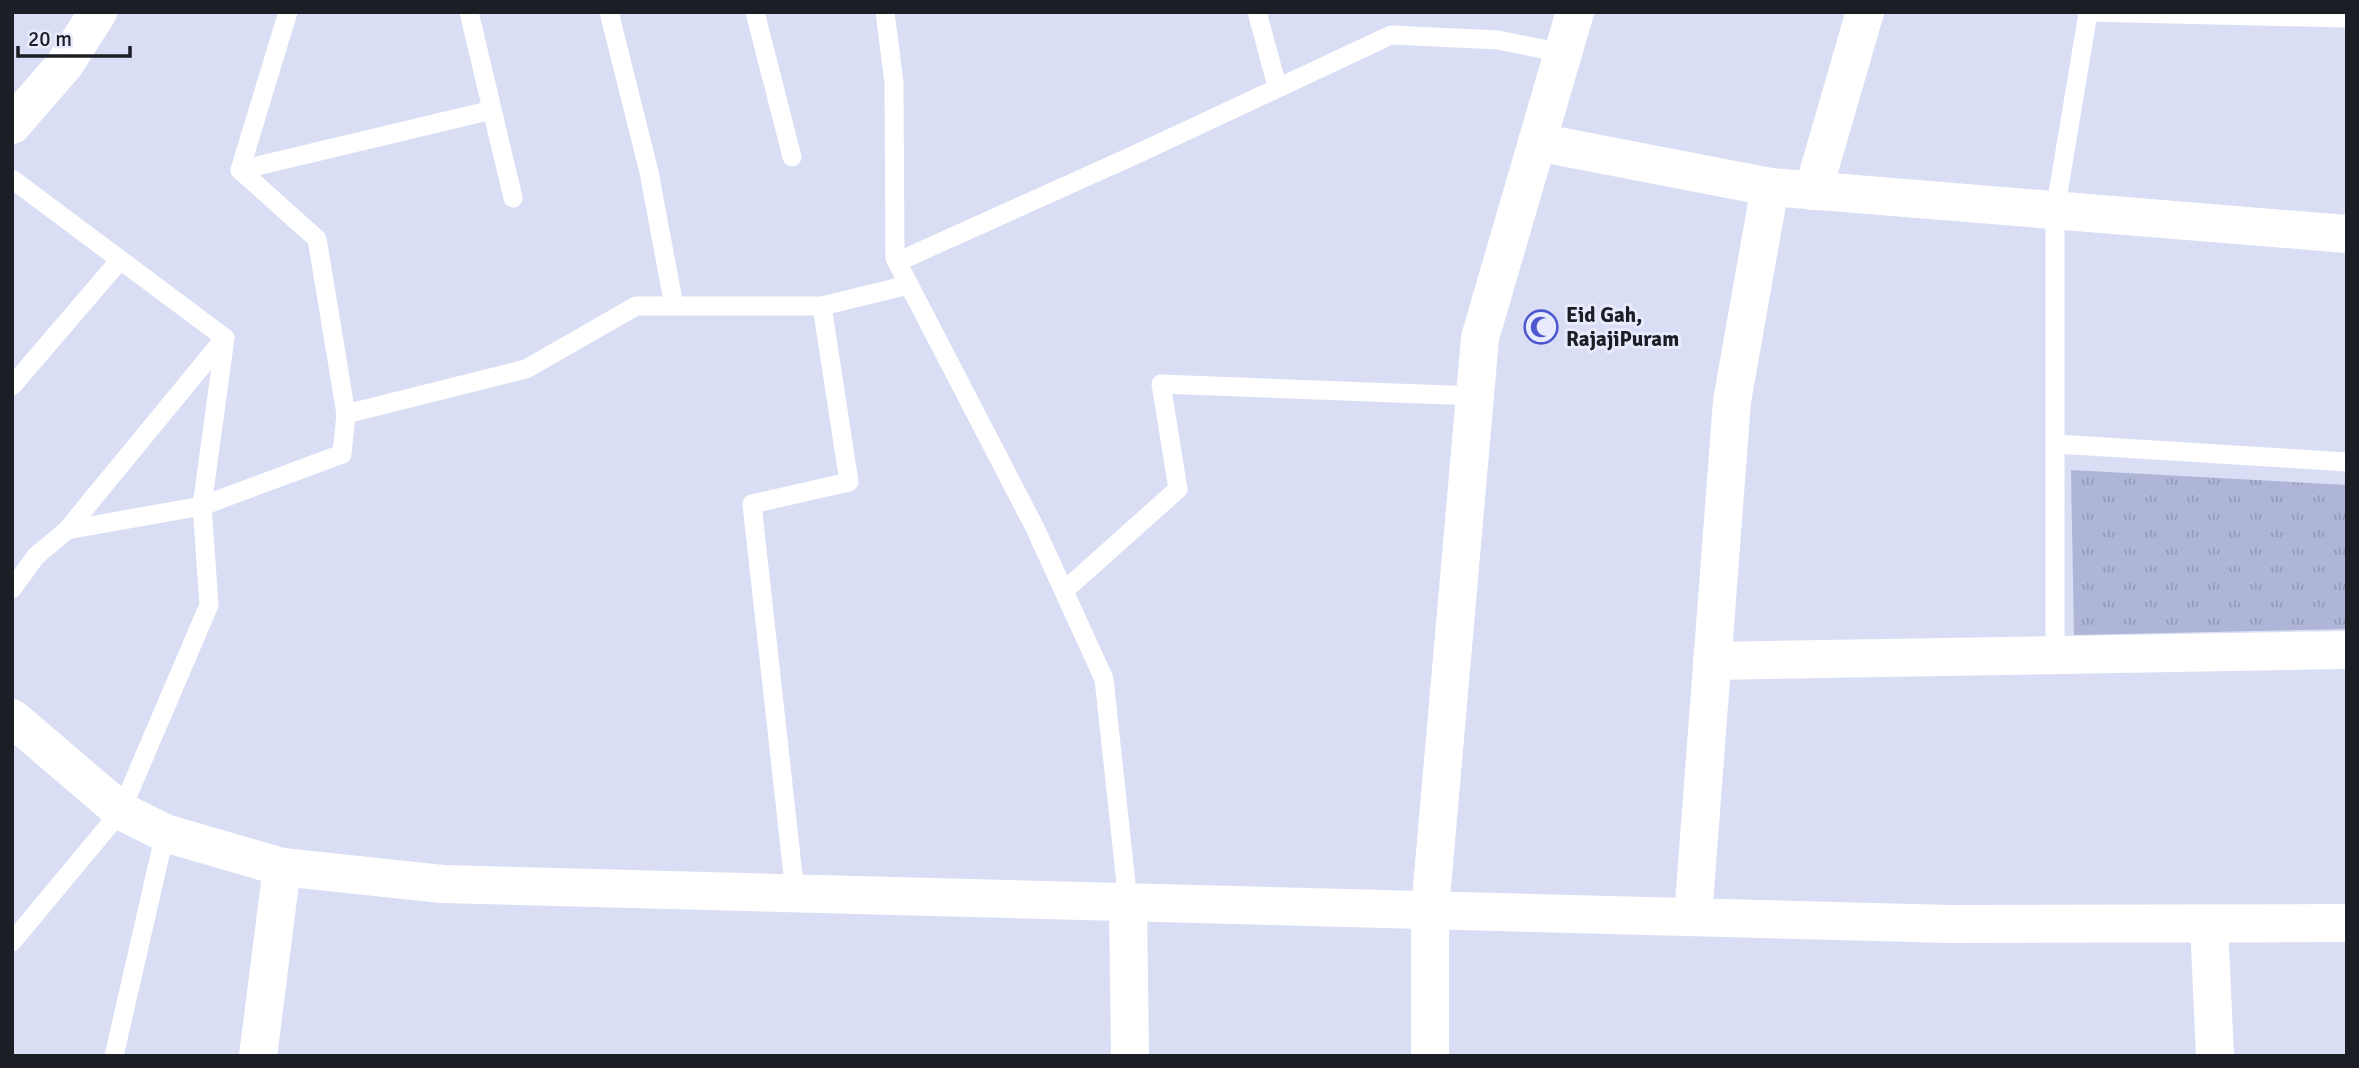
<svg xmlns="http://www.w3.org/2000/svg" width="2359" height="1068" font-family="Signika,sans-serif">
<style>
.grass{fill:url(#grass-tufts)}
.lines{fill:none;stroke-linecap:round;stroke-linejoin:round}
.service{stroke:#fff;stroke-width:19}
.minor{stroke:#fff;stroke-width:38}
.tertiary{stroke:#fff;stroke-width:38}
.labels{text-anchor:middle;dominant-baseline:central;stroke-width:6;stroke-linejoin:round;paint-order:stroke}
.poi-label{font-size:21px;font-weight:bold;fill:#1c1e26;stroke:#e7ebfd;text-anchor:start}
</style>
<defs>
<pattern id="grass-tufts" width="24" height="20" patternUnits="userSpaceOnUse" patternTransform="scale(1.75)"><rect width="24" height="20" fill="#aeb5d6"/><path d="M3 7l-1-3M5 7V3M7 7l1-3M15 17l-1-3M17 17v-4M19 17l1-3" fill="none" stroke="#959bb8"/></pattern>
</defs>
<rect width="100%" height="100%" fill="#d9def4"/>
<polygon class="grass" points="2071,470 2347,485 2347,629 2074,635"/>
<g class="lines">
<g class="service">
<polyline points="469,12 513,198"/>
<polyline points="609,12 649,172 674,306"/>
<polyline points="755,12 792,157"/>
<polyline points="885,12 894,83 895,258 1035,528 1104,679 1128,902"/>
<polyline points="1257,12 1277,86"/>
<polyline points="2088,12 2347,18"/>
<polyline points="240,170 317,239 346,414 526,369 636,306 822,306 908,285"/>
<polyline points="240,170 492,110"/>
<polyline points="240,170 288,12"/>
<polyline points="12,179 225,338"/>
<polyline points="897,262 1139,153 1391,35 1498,40 1563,53"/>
<polyline points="12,386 120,260"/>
<polyline points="2056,444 2347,462"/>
<polyline points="67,530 202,506 342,454 346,414"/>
<polyline points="12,589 36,556 67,530 224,339"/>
<polyline points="1064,591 1178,489 1161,384 1475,396"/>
<polyline points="2055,655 2055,211 2088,13"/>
<polyline points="795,893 752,504 849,482 822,306"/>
<polyline points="12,942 121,811 209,605 202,506 225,338"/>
<polyline points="114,1056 165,833"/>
</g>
<g class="minor">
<polyline points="12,125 65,64 98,12"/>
<polyline points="1537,142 1770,187 2347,234"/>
<polyline points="1813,191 1865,12"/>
<polyline points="1712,661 2347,650"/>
<polyline points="1128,902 1130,1056"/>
<polyline points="1693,917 1732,401 1770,187"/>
<polyline points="2209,924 2215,1056"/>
<polyline points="258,1056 282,867"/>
<polyline points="1430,1056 1430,910"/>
</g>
<g class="tertiary">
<polyline points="12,718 121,811 165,833 282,867 442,884 1951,924 2347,923"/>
<polyline points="1430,910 1480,338 1575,12"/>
</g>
</g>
<defs>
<symbol id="mosque-ring" viewBox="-11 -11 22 22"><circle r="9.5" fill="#e7ebfd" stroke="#4e58ce" stroke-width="1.5"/><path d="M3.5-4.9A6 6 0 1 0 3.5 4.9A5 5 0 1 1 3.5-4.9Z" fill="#4e58ce"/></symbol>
</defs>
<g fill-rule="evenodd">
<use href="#mosque-ring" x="1522" y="308" width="38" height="38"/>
</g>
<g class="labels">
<g class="poi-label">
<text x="1566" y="315">Eid Gah,<tspan x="1566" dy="24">RajajiPuram</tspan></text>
</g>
</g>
<rect width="2359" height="1068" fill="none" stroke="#1c1e26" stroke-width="28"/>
<path d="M18 46v10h112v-10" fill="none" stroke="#1c1e26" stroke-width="3.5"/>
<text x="28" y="46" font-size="21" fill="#1c1e26" stroke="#e7ebfd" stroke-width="5" paint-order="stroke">20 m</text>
</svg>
